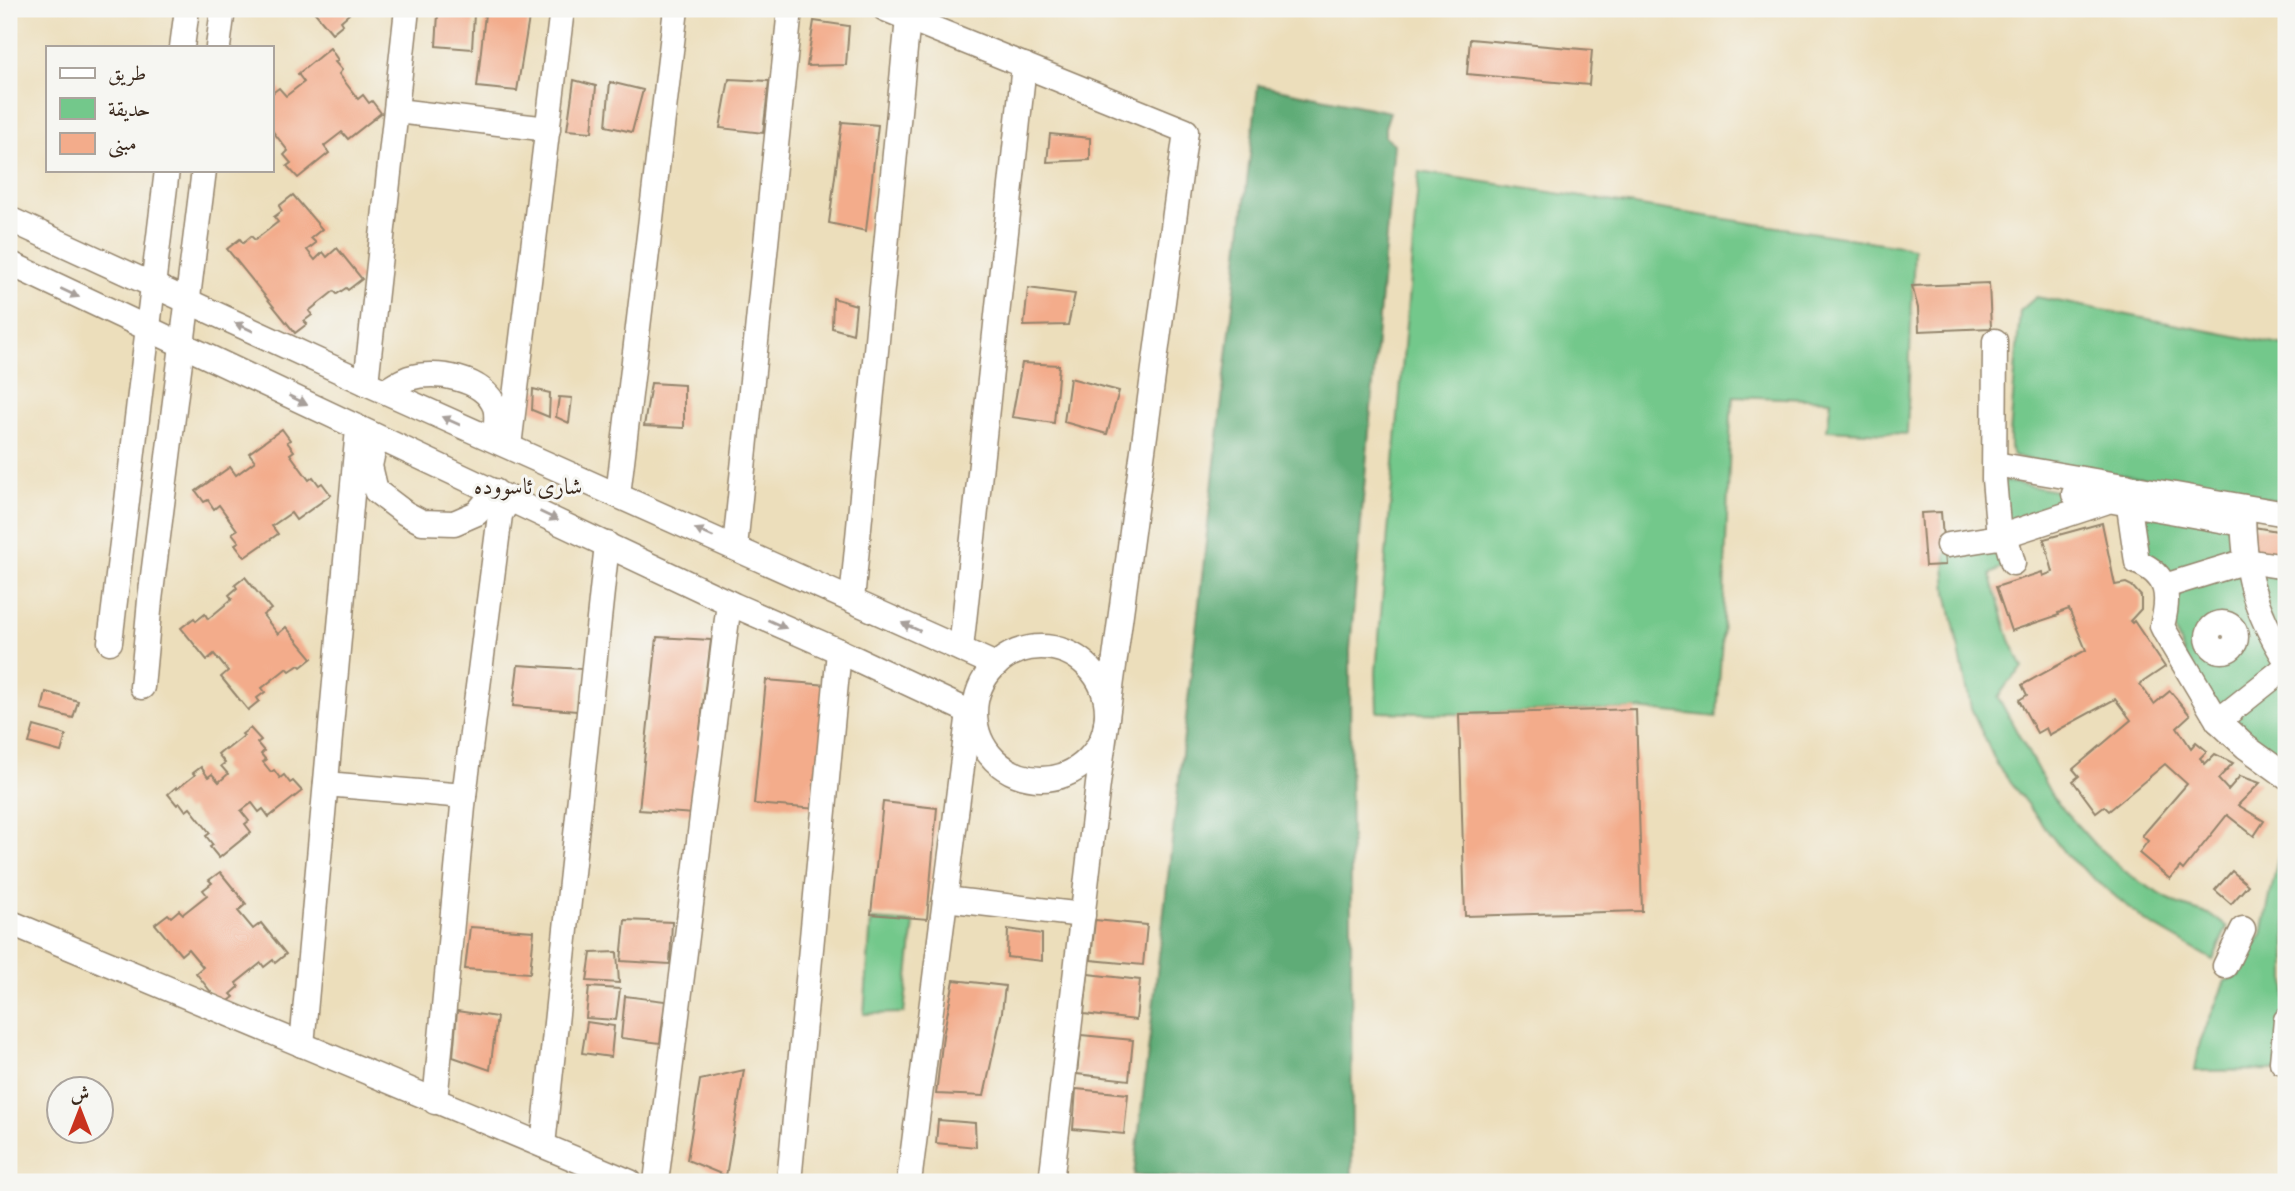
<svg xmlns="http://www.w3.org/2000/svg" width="2295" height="1191" font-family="'IM FELL Great Primer',Amiri,serif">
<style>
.green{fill:#73c88b;stroke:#577954;stroke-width:2;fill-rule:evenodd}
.forest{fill:#5eac77;stroke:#4c6b4a;stroke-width:2}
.building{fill:#f3ac8b}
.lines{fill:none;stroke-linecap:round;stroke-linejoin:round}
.minor-casing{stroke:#94846c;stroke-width:27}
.minor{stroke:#fff;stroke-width:24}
.oneway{fill:#a79f9a}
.labels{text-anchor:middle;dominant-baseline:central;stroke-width:6;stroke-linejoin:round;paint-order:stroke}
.neighbourhood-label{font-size:23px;fill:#3b2a1e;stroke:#f6f6f2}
</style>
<rect width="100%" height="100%" fill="#f6f6f2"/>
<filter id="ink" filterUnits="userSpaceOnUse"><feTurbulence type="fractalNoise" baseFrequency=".0143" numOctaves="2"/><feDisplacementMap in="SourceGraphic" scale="14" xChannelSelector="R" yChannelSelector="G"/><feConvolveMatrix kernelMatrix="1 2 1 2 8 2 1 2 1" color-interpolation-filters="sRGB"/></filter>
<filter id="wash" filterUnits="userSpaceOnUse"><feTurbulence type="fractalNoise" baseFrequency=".00686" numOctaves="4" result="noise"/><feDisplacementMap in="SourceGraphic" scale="28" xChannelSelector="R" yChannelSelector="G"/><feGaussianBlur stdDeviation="1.57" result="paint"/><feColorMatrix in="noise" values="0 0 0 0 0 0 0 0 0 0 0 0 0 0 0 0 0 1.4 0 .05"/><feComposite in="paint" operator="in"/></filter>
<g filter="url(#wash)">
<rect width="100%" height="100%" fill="#ecdebb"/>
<g class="green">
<polygon points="1419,172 1914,248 1907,434 1827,430 1831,400 1734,396 1731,414 1723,621 1717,717 1636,709 1459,714 1377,712 1376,672"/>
<polygon points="2036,297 2286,346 2286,502 2015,457 2010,448 2010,435 2020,311"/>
<polygon points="1994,479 2108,501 2005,535 2013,563 1990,574 2010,640 2023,668 2008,683 1998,697 2053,798 2094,844 2133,878 2179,905 2211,915 2227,927 2213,960 2145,921 2067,856 1997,765 1971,708 1947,592 1945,565 1948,545 1998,537"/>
<path d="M2128,504L2243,524L2286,567V776L2198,691ZM2217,624H2230L2236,631V642L2226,650H2217L2210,643L2211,629Z"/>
<polygon points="2286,837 2286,1058 2280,1070 2195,1071 2200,1042 2225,981 2240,975 2225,966 2242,929 2256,943 2262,934 2280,849"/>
<polygon points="871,920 914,923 904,1013 864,1014"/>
</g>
<polygon class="forest" points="1258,85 1390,112 1385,127 1385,137 1394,144 1350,650 1352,1182 1299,1182 1134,1175"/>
<g id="blocks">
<g class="building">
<polygon points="312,9 348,9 346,11 349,14 341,21 343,24 332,33"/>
<polygon points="438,14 474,14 472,49 436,46"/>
<polygon points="485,14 529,18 517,91 477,87"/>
<polygon points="814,21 849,26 846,65 807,66"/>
<polygon points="1470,39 1592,50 1589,85 1467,74"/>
<polygon points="330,48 338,60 335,62 342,70 339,74 358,99 363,95 369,103 372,101 381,113 348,139 342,132 324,146 329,153 298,178 287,166 291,163 284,155 288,151 271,129 271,94 279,88 286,96 304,82 298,74"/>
<polygon points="729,79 769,81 763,133 720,128"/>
<polygon points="574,80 596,86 592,132 567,130"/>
<polygon points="610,82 643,90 632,132 606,126"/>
<polygon points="842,122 878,125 866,231 829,223"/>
<polygon points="1050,134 1090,138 1090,160 1047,162"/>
<polygon points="293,195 322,229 311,238 316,243 307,250 315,260 323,252 327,257 337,248 362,279 348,290 346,288 337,294 334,291 309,311 312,315 304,321 307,324 295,333 227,249 240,239 243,243 251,236 255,240 278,222 274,217 282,211 279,206"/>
<polygon points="1989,283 1991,328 1919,331 1918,308 1912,286"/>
<polygon points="1028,288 1075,294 1068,325 1024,326"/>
<polygon points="833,298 856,305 853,334 832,328"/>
<polygon points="1022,363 1059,365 1054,423 1012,417"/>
<polygon points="1070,378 1119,391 1107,434 1064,422"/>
<polygon points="651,383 684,385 684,428 644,426"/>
<polygon points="533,389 550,393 549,417 532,410"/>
<polygon points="559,397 572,398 569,423 556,417"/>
<polygon points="282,429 290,440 287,442 294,451 290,454 309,480 313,477 319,485 322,483 331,495 296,520 291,513 272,526 278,534 245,557 235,544 239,542 232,533 237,530 219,505 214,509 208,500 204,502 196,491 230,467 236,475 255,461 249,453"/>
<polygon points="1941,512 1945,565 1925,566 1921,513"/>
<polygon points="2102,523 2115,585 2126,583 2132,586 2141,596 2141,609 2130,621 2132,623 2134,621 2165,667 2140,684 2154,704 2170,691 2190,715 2177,727 2191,748 2196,742 2207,751 2200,758 2205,764 2215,754 2233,763 2218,779 2228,790 2240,776 2260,783 2238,805 2264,821 2254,836 2227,815 2183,870 2180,867 2170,879 2139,853 2148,841 2142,836 2187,784 2165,764 2109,811 2104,806 2096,812 2073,781 2079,776 2073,769 2131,720 2115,699 2049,735 2046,728 2037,733 2019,700 2027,695 2022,685 2086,650 2069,609 2058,613 2059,615 2011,631 1996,587 2042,572 2043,576 2053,572 2044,539"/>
<polygon points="2248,526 2283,532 2286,544 2286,558 2248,552"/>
<polygon points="245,577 271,609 263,615 278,634 286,627 312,658 301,667 299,665 290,671 287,668 262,688 265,692 257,698 259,701 248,710 221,677 228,671 214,654 207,660 181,628 194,618 196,621 205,614 208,619 232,599 229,595 237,588 235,585"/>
<polygon points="657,637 711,640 700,729 694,814 639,810"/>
<polygon points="518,665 582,669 577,711 513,706"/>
<polygon points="766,680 828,685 818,809 754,804"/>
<polygon points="46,692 78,701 73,718 42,710"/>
<polygon points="1636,709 1642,911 1465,916 1459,714"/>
<polygon points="34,726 66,735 61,752 29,743"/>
<polygon points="250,728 261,740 257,743 264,751 261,754 266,760 263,762 271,772 274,770 280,778 284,775 290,783 293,781 302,791 269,817 263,809 259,812 252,803 241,811 249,821 245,824 251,832 219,858 210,847 213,845 206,836 210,833 190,808 186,811 180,803 177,805 168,794 176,787 177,789 195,775 193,773 201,767 208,777 212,774 219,782 228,774 221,766 225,763 218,754 225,748 226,750 244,736 242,734"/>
<polygon points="883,802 937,808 927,919 871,914"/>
<polygon points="2232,871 2248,885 2231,904 2215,890"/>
<polygon points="220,872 246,904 238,911 253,929 261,923 286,954 275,963 273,960 264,967 261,963 236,983 239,987 231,994 234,997 222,1006 196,973 203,967 188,949 181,955 155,924 168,914 171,917 179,910 183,914 207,895 203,890 212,883 209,880"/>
<polygon points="625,920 672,922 670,964 621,961"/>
<polygon points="1095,920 1147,925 1143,965 1091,960"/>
<polygon points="470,927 534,931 530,973 465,969"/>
<polygon points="1008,929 1042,934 1042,961 1007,957"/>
<polygon points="617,952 619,983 587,981 591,953"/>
<polygon points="1088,974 1140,980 1136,1020 1084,1014"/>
<polygon points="954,980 1005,986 1002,1012 984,1096 936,1094 943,1036"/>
<polygon points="589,987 620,989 616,1020 586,1018"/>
<polygon points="625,996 665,1001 660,1043 621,1038"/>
<polygon points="457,1011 497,1017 490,1070 453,1057"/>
<polygon points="587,1022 614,1026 611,1057 582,1053"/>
<polygon points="1081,1035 1133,1040 1129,1080 1077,1074"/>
<polygon points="744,1070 726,1176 687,1160 700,1080"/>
<polygon points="1076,1089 1128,1094 1124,1134 1073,1129"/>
<polygon points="938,1120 975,1123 976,1147 936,1143"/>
</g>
</g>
</g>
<g filter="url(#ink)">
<use href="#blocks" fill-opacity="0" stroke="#94846c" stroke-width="2"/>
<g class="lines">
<defs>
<g id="minor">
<polyline points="885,9 1186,131 1098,784 1051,1182"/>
<polyline points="182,47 187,9"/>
<polyline points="218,47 223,9"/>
<polyline points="397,111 548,129"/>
<polyline points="9,219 366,383 996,665"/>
<polyline points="9,263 734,605 839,651 974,714"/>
<polyline points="1995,341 1994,479 1999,537"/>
<polyline points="366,383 407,9"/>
<path d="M385,391C392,387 401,381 409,378C436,370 484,378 495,407C498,416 495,430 495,440"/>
<polyline points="375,442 370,466 376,491 405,513 422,522 454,523 477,513 495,491"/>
<polyline points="509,446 562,9"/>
<polyline points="1995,464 2286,514"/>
<path d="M2126,486L2137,562C2169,575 2170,596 2162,626L2165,632L2218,721L2246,747L2286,776"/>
<polyline points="2074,494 2243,524"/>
<polyline points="618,495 676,9"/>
<path d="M2243,507C2243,569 2253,608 2286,660"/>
<polyline points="2005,535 2013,563"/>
<polyline points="1948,545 1999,537 2105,502"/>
<polyline points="735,547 790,9"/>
<polyline points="2165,586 2246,561 2286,567"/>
<polyline points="852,600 908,18"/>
<circle cx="2222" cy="637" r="14"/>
<polyline points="110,642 167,170"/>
<circle cx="1041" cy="713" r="66"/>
<polyline points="961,649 1024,65"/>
<polyline points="142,687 150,600 204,170"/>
<polyline points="2218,721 2286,667"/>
<polyline points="326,784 464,796"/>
<polyline points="945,899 1083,915"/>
<polyline points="9,922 630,1182"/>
<polyline points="2225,966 2243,929"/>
<polyline points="302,1045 358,429"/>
<polyline points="2282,1062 2286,1020"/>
<polyline points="435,1102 464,796 500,515 510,498"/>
<polyline points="543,1145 607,544"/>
<polyline points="656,1182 729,603"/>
<polyline points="789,1182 839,651"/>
<polyline points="909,1182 969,712"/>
</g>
</defs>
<use href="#minor" class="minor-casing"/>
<use href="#minor" class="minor"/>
</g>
<defs><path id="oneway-solid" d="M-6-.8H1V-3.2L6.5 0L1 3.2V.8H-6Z" transform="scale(1.75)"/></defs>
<g class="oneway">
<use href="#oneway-solid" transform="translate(70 293) rotate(25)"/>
<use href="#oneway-solid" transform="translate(244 327) rotate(-155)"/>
<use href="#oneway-solid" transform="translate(298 400) rotate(26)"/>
<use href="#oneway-solid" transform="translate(451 421) rotate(-156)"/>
<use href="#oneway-solid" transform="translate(549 516) rotate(25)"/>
<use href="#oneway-solid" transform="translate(704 533) rotate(-156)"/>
<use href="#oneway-solid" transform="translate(777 624) rotate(24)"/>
<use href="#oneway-solid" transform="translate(911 627) rotate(-156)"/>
</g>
</g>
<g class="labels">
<g class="neighbourhood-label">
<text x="528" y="486">شاری ئاسوودە</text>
</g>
</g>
<rect width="2295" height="1191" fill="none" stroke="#f6f6f2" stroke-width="35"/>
<rect x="46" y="46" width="228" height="126" fill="#f6f6f2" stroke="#aba49d" stroke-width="2"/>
<rect x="60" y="68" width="35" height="10" fill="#ffffff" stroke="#aba49d" stroke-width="2"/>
<text x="108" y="80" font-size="21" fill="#3b2a1e">طريق</text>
<rect x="60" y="98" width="35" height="21" fill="#73c88b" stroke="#aba49d" stroke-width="2"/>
<text x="108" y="116" font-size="21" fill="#3b2a1e">حديقة</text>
<rect x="60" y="133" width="35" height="21" fill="#f3ac8b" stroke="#aba49d" stroke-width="2"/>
<text x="108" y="150" font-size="21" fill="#3b2a1e">مبنى</text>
<g transform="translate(80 1110)"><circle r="33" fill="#f6f6f2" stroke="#aba49d" stroke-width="2"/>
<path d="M0-5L12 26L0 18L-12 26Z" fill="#c8321e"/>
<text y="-10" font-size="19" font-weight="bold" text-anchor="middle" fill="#3b2a1e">ش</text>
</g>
</svg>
